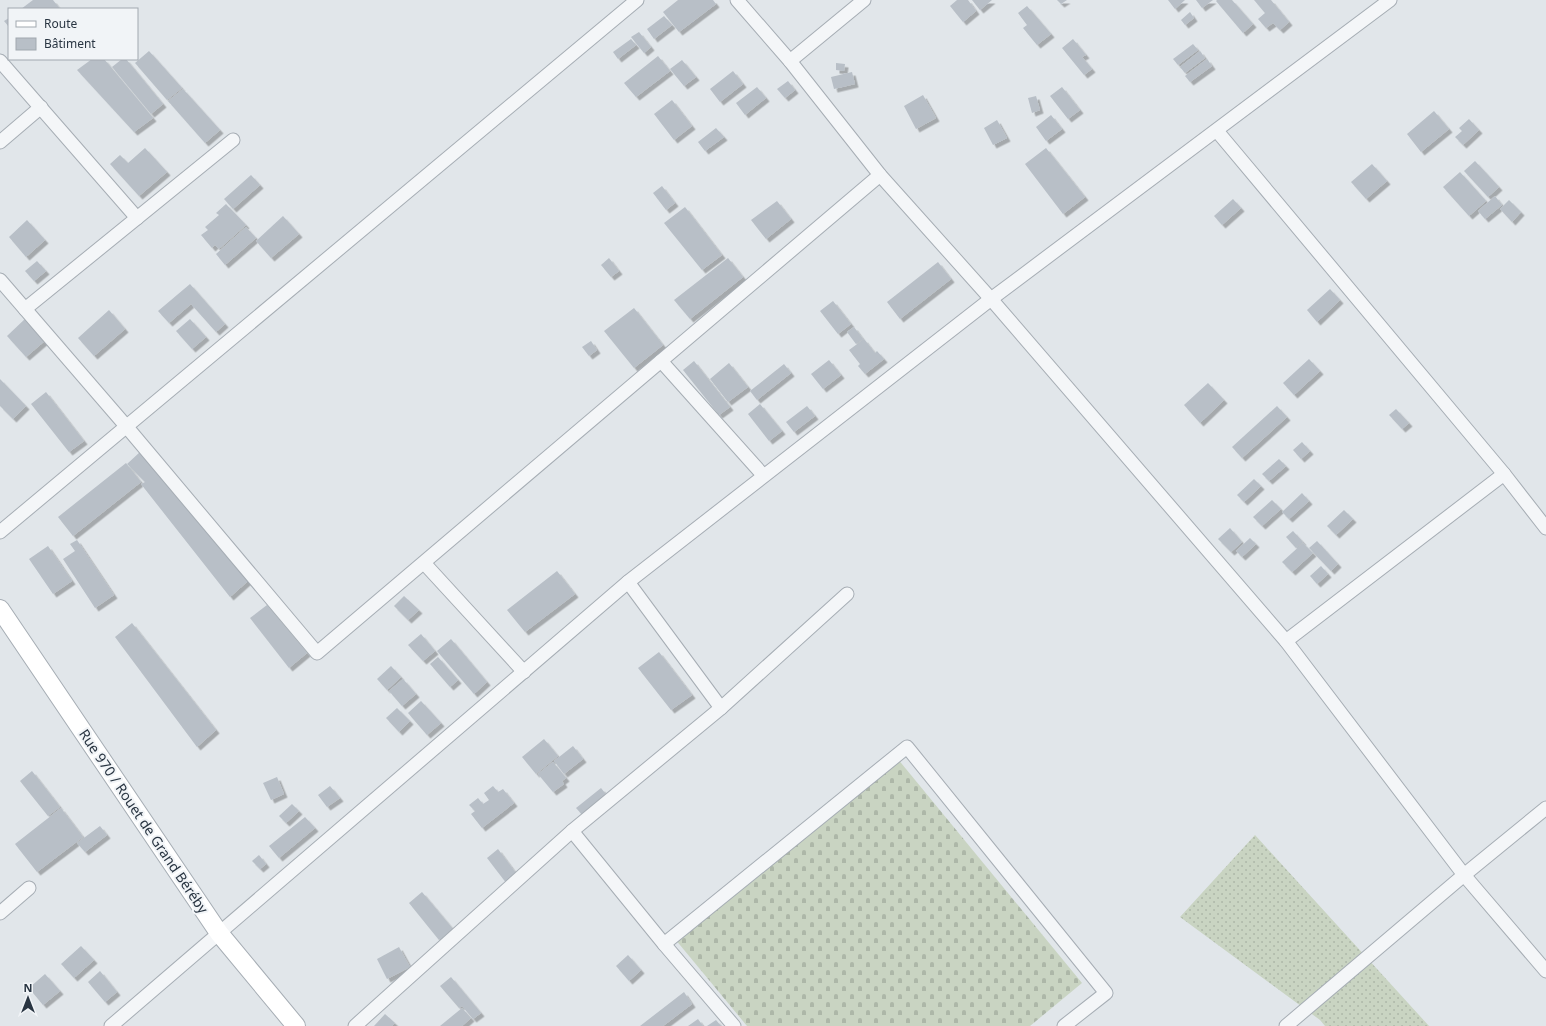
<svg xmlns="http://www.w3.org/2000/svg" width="1546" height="1026" font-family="'Noto Sans',sans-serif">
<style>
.grass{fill:url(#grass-dots)}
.cemetery{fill:url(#cemetery-stones)}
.building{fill:#b8bfc7;filter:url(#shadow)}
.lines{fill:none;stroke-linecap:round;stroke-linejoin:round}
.street-casing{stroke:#a6adb4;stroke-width:15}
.secondary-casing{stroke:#a6adb4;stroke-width:20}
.street{stroke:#f4f6f8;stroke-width:13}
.secondary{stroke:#fff;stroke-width:18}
.labels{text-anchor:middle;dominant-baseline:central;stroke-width:4;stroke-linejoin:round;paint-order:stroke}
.street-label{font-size:14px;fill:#293542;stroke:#f1f4f7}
</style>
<defs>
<pattern id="grass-dots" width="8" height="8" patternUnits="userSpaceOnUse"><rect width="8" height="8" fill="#c9d4c2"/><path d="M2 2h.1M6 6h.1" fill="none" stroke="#adb7a8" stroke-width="1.8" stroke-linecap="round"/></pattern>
<pattern id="cemetery-stones" width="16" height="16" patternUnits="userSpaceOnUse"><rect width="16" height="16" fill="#c9d4c2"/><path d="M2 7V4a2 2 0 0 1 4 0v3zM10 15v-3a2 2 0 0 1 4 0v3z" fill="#adb7a8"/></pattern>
<filter id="shadow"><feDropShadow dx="3.5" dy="3.5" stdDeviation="0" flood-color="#0004"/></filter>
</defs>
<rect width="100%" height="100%" fill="#e1e6ea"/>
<polygon class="grass" points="1255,835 1429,1026 1325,1026 1320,1020 1180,917"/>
<polygon class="cemetery" points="897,758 1082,983 1030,1026 747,1026 675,939"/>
<g class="building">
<polygon points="33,0 53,0 60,9 21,9"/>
<polygon points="678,0 713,0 716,4 679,32 663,12"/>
<polygon points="957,0 968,0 976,11 963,22 950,6"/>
<polygon points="972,0 992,0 980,10"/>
<polygon points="1057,0 1067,0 1061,4"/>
<polygon points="1168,0 1185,0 1175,9"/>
<polygon points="1196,0 1213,0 1202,8"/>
<polygon points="1217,0 1232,0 1253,24 1243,33 1216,1"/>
<polygon points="1254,0 1271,0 1289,22 1280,30 1273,23 1266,28 1258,19 1265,13"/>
<polygon points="1027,6 1051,34 1037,45 1023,28 1027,25 1018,13"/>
<polygon points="1190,12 1194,18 1185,25 1181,20"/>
<polygon points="664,16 672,25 654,39 647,29"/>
<polygon points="9,18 9,27 4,21"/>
<polygon points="639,32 651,47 644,53 631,37"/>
<polygon points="631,39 636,45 618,59 613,52"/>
<polygon points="1073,39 1086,55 1082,57 1092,69 1084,75 1062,48"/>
<polygon points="1193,44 1198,50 1178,65 1173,59"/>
<polygon points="149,51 182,88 167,100 135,63"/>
<polygon points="1200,51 1205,58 1185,73 1180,67"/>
<polygon points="658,56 670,71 636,97 624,83"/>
<polygon points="92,59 104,59 153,118 134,132 77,70"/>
<polygon points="122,59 126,59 163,104 151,114 112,67"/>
<polygon points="1207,59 1212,66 1190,82 1185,76"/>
<polygon points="682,60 696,77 684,86 670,69"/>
<polygon points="836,63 845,64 844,71 836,70"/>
<polygon points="733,71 743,84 720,102 710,89"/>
<polygon points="852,72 855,84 834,89 831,77"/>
<polygon points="788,81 795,90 785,98 777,89"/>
<polygon points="757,87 766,98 745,115 736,103"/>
<polygon points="1062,87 1080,110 1068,119 1050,96"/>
<polygon points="183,89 220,130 205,143 168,101"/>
<polygon points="923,95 936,118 916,129 904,106"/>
<polygon points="1036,96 1040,110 1032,113 1028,98"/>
<polygon points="672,100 692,126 674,140 654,114"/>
<polygon points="1434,111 1449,129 1421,152 1407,134"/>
<polygon points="1051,115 1062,129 1046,141 1036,127"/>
<polygon points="1469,119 1479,130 1463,145 1455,137 1462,131 1459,128"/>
<polygon points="997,120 1007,138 993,145 984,128"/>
<polygon points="716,128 724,137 705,151 698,142"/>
<polygon points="145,148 167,172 139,196 110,164 120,155 128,163"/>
<polygon points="1046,148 1085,197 1063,214 1025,164"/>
<polygon points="1475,161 1499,187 1488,197 1464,171"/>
<polygon points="1372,164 1387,181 1366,199 1351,182"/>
<polygon points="1460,172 1486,201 1469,216 1443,187"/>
<polygon points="251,175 260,185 233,209 224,199"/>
<polygon points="662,186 675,203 666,210 653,193"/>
<polygon points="1495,196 1502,205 1485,219 1478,211"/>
<polygon points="1233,199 1241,208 1222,225 1214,216"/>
<polygon points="1509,200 1521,212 1512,222 1500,209"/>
<polygon points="777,201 791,219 766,239 751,220"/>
<polygon points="226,204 246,225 219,249 215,245 212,248 201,235 208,230 205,227 219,215 216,213"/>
<polygon points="685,207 722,255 702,270 664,223"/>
<polygon points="283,216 299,234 271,258 256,241"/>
<polygon points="27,220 45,240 26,257 9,237"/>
<polygon points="246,227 256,238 225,265 216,254"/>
<polygon points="609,258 619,271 611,277 601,265"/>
<polygon points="728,258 743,277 690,319 674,300"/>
<polygon points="37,261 46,271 34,281 25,271"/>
<polygon points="938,262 951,279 900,319 887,302"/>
<polygon points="190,284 225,324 216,332 191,304 169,323 158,311"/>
<polygon points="1330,289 1340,300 1317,322 1307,310"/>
<polygon points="833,301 851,324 838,334 820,311"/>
<polygon points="634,308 663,345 634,368 604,331"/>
<polygon points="109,310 125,329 94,356 78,338"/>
<polygon points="27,317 47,339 26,357 7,336"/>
<polygon points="190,319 206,337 192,349 176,331"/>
<polygon points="854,327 863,339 856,344 847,332"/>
<polygon points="864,339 875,353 877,351 884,359 865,374 858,366 860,364 849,350"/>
<polygon points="591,341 597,350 589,356 582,347"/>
<polygon points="1309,359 1320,371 1294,395 1283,383"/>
<polygon points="829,360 841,375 823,389 811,374"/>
<polygon points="694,361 730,407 719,415 683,370"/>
<polygon points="729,363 748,387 728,402 710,379"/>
<polygon points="784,364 791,373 757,400 750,391"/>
<polygon points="0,379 26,406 13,419 0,406"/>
<polygon points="1208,383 1224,400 1200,423 1184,405"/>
<polygon points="46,392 84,441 69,452 31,404"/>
<polygon points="760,404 782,431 769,441 748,414"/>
<polygon points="807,406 815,416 794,432 786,422"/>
<polygon points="1277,406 1287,417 1242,458 1232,447"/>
<polygon points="1396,409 1409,423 1402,429 1389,415"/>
<polygon points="1302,442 1310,451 1301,459 1293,450"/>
<polygon points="140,452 248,581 230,597 141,484 145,482 127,464"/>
<polygon points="1279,459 1286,466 1269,481 1262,474"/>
<polygon points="126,463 141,482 73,536 58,517"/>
<polygon points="1254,479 1261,486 1244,502 1237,495"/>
<polygon points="1302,493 1309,501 1289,519 1282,512"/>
<polygon points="1272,500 1281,509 1262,526 1253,517"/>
<polygon points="1344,510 1353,519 1336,535 1327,526"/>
<polygon points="1230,528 1242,542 1231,552 1218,539"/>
<polygon points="1293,531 1303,542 1296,548 1286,537"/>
<polygon points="1250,538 1256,544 1242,557 1236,551"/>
<polygon points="77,540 114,595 95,608 63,559 75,551 70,544"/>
<polygon points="1317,541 1338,564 1331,571 1309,548"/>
<polygon points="1303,543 1313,553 1292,572 1282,562"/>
<polygon points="48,546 72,581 53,594 29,559"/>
<polygon points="1321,566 1328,574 1317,584 1310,576"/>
<polygon points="557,571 575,594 525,632 507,610"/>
<polygon points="404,596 419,610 408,620 394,606"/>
<polygon points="267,605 307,653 289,668 250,618"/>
<polygon points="132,623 216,730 197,747 115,637"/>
<polygon points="421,634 435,651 423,661 408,645"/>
<polygon points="451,639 487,682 474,694 437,651"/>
<polygon points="659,652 692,695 671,710 638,668"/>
<polygon points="438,657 458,680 450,687 430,664"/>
<polygon points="391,666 401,677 387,690 377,679"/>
<polygon points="403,679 416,694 402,706 389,691"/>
<polygon points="421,701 441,723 427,735 408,713"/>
<polygon points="397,708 410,721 399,732 386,718"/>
<polygon points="544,739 558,756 536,774 522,757"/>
<polygon points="573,746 583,759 564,774 554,761"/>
<polygon points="553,762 566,778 562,781 564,784 553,792 538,774"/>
<polygon points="32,771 60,807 48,816 20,781"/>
<polygon points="277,777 284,794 271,800 263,783"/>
<polygon points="330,786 340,798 327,807 318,795"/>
<polygon points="493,786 498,792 503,789 514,803 482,828 471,814 475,811 469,805 478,798 483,804 489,800 484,793"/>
<polygon points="601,788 609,798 585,818 576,808"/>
<polygon points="292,804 299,811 286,823 279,816"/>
<polygon points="61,808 83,837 37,872 15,844"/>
<polygon points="305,817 315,828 279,858 269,846"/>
<polygon points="100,826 107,835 85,852 77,843"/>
<polygon points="498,849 518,876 507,884 487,858"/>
<polygon points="259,855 266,864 260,869 252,861"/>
<polygon points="422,892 453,929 439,940 409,903"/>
<polygon points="81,946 94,960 74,978 61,964"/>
<polygon points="399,947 410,967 387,979 377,959"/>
<polygon points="628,955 641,970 629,981 616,966"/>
<polygon points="100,971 117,992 105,1002 88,982"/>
<polygon points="45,974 60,991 43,1005 29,988"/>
<polygon points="451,977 481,1013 473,1019 462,1006 459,1008 440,986"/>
<polygon points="684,992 692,1004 663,1026 640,1026"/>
<polygon points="462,1008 471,1018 462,1026 440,1026"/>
<polygon points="385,1014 395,1023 392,1026 374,1026"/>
<polygon points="698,1019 703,1026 688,1026"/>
<polygon points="716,1020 721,1026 707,1026"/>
</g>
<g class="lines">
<defs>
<g id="street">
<polyline points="737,0 790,61 880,175 991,299 1286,641 1464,875 1546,971"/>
<polyline points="0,61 137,218"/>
<polyline points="790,61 864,0"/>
<polyline points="1217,131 1504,474 1546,528"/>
<polyline points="0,142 41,107"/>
<polyline points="0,280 126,426 317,653 880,175"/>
<polyline points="25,309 233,140"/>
<polyline points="661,361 763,475"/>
<polyline points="0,532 637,0"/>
<polyline points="424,563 524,672"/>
<polyline points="628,582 721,708"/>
<polyline points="1286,641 1504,474"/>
<polyline points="572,831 664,944 734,1026"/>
<polyline points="0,913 29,888"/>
<polyline points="664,944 907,747 1106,993 1064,1026"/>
<polyline points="111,1026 628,582 991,299 1390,0"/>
<polyline points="355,1026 572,831 721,708 847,594"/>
<polyline points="1286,1026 1464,875 1546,808"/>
</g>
<polyline id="secondary" points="0,609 219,933 296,1026"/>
</defs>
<use href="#street" class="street-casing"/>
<use href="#secondary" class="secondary-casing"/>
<use href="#street" class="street"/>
<use href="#secondary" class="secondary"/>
</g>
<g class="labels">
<g class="street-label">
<text transform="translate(144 821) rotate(56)">Rue 970 / Rouet de Grand Béréby</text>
</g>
</g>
<rect x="8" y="8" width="130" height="52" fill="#f1f4f7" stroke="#a1a8af"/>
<rect x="16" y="21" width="20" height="6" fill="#ffffff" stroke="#a1a8af"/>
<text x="44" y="28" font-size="12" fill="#293542">Route</text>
<rect x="16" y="38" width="20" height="12" fill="#b8bfc7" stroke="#a1a8af"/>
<text x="44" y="48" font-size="12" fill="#293542">Bâtiment</text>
<g transform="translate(28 998)" stroke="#f1f4f7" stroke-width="3" paint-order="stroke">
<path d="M0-3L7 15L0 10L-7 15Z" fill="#293542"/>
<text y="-6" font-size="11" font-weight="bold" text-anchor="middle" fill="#293542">N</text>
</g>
</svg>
